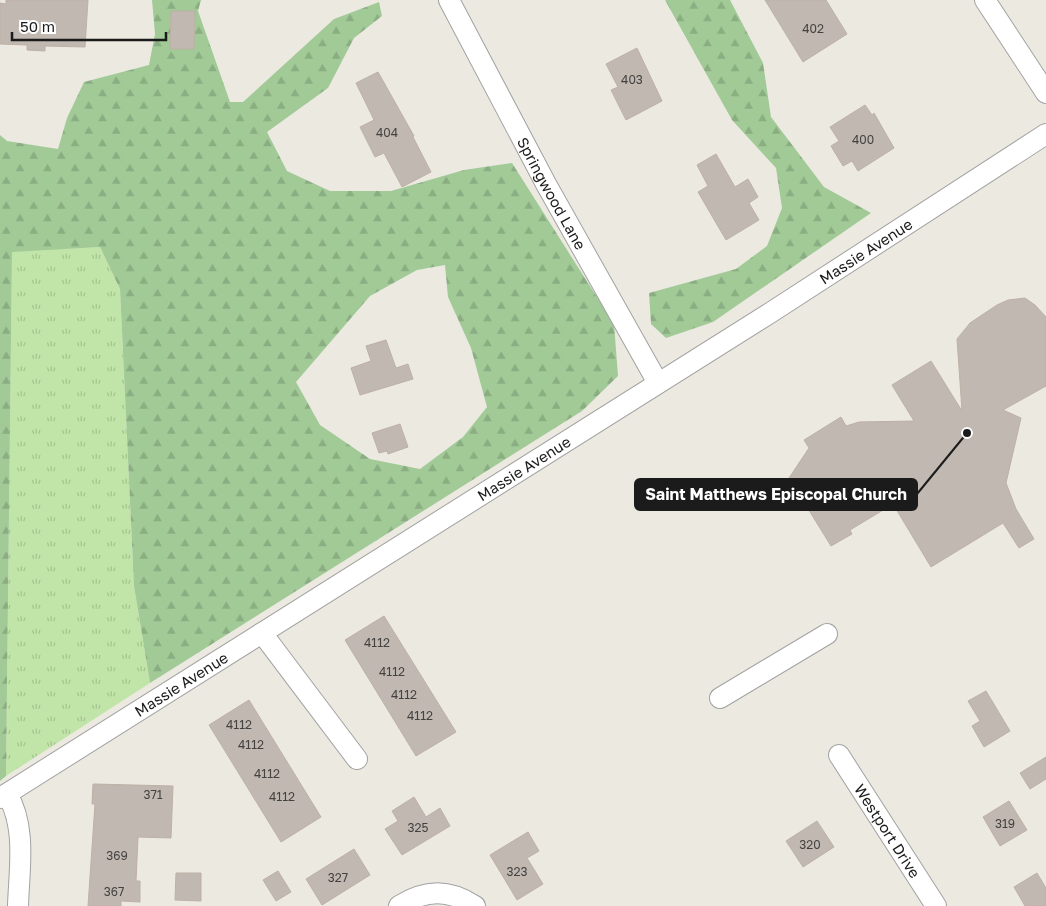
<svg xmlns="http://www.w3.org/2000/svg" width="1046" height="906" font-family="'Golos Text',sans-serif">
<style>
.grass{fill:url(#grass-tufts)}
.forest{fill:url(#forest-firs);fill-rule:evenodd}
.building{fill:#c0b8b1;stroke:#bdb1a4}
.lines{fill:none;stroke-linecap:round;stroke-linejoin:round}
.minor-casing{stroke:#a2a2a2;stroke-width:22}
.minor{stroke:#fff;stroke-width:20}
.labels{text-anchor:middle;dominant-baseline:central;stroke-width:4;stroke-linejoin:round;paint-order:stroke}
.number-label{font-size:12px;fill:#444240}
.street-label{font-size:15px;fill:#1b1b1b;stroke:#fff}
.leader{fill:none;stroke:#1b1b1b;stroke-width:2}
.callout-dot{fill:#1b1b1b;stroke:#fff;stroke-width:2}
.callout{fill:#1b1b1b;stroke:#1b1b1b;stroke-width:2}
.callout-label{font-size:16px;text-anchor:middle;font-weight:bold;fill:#fff}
</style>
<defs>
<pattern id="grass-tufts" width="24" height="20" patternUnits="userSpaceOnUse" patternTransform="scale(1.25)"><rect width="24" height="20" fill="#c1e5a8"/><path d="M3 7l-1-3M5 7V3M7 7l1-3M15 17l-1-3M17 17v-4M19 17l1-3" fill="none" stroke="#a5c490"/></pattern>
<pattern id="forest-firs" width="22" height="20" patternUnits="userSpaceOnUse" patternTransform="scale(1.25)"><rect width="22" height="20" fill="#a1ca97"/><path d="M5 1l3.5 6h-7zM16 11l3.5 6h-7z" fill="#8aad82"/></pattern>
</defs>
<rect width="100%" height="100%" fill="#ece9e1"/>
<polygon class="grass" points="100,247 120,289 134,586 150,683 6,776 12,251"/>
<g class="forest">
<path d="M152,0H201L198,11L230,102H243L334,19L379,2L382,16L354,38L328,88L267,132L287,171L330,191H391L464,170L512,163L614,324L618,376L582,411L150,683L134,586L120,289L100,247L12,252L6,776L0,781V135L7,141L58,149L67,118L84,82L149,65L155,34ZM445,265L448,297L471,348L487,407L463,437L420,469L370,459L320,425L296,382L370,296L417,270Z"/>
<polygon points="665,0 730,0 763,63 771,117 824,187 871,213 713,322 666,338 651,324 649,293 736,269 767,246 782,208 776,168 732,120"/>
</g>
<g class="building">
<polygon points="6,0 88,0 85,47 45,46 45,51 27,50 27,45 0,44 0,3 6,4"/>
<polygon points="765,0 826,0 847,34 803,62"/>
<polygon points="171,11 195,11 194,49 170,49"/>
<polygon points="637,48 662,101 626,120 611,90 618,87 606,64"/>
<polygon points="378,72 414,136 413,137 431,172 402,187 384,153 375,157 360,127 374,120 356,83"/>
<polygon points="865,105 872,115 874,113 894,148 858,171 852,161 843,166 831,146 839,141 830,127"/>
<polygon points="716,154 735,187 748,179 758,197 749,203 759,220 726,240 698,192 708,186 697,165"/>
<polygon points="1025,298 1035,305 1046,317 1046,386 1003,410 1021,418 1006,483 1016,509 1034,539 1019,548 1003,523 931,567 893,504 850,530 852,534 831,546 789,478 809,448 804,440 841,417 846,426 859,422 914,421 892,385 931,361 962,411 957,339 970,323 997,305 1008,300"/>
<polygon points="386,340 396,368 408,364 413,379 360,395 351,368 371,361 366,346"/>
<polygon points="400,424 408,447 388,454 387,451 379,453 372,433"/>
<polygon points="384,616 456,732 416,756 345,640"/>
<polygon points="986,691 1010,731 984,747 972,726 980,721 968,701"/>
<polygon points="249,700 321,817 281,842 209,725"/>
<polygon points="1046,757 1046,779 1030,789 1020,773"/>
<polygon points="93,784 173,786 171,838 138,837 136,881 140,881 140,902 121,901 121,906 88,906 95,804 92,804"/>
<polygon points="414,797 426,817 440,808 450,826 402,855 385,829 398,821 392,811"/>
<polygon points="1009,801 1027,830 1000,846 983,817"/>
<polygon points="817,821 834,847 803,867 786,841"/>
<polygon points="528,832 539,851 527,858 543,884 517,900 490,855"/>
<polygon points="354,849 370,875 322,905 306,879"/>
<polygon points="278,871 291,892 276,901 263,880"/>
<polygon points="176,873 201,873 201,901 175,900"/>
<polygon points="1037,873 1046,888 1046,906 1025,906 1014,887"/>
</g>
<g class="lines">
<defs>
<g id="minor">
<path id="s1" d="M449,0L546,184L658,383"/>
<polyline points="985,0 1046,93"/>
<polyline points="262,633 357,759"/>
<polyline points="720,698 827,634"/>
<path id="s2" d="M839,755L936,906"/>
<path d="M7,794C27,827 19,870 18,906"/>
<path id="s3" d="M0,798L770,313L1046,134"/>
<path d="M399,906C426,889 449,889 475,906"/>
</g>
</defs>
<use href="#minor" class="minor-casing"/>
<use href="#minor" class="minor"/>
</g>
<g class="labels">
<g class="number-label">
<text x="813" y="28">402</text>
<text x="632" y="79">403</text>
<text x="387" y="132">404</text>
<text x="863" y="139">400</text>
<text x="377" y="642">4112</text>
<text x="392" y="671">4112</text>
<text x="404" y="694">4112</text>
<text x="420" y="715">4112</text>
<text x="239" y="724">4112</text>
<text x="251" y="744">4112</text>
<text x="267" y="773">4112</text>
<text x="153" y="794">371</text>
<text x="282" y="796">4112</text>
<text x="1005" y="823">319</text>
<text x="418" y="827">325</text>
<text x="810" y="844">320</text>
<text x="117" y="855">369</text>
<text x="517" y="871">323</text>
<text x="338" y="877">327</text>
<text x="114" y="891">367</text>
</g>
<g class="street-label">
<text stroke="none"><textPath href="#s1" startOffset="219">Springwood Lane</textPath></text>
<text stroke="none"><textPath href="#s3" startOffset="1024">Massie Avenue</textPath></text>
<text stroke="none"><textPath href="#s3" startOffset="619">Massie Avenue</textPath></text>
<text stroke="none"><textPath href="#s3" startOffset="214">Massie Avenue</textPath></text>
<text stroke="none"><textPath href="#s2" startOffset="90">Westport Drive</textPath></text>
</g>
</g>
<path class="leader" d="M967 433L917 494"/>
<circle class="callout-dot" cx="967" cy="433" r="5"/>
<rect class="callout" x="635" y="479" width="282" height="31" rx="5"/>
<g class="callout-label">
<text x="776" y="500">Saint Matthews Episcopal Church</text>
</g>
<path d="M12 32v8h154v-8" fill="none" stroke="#1b1b1b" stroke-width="2.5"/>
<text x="20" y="32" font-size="15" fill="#1b1b1b" stroke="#ffffff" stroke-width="4" paint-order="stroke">50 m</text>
</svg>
